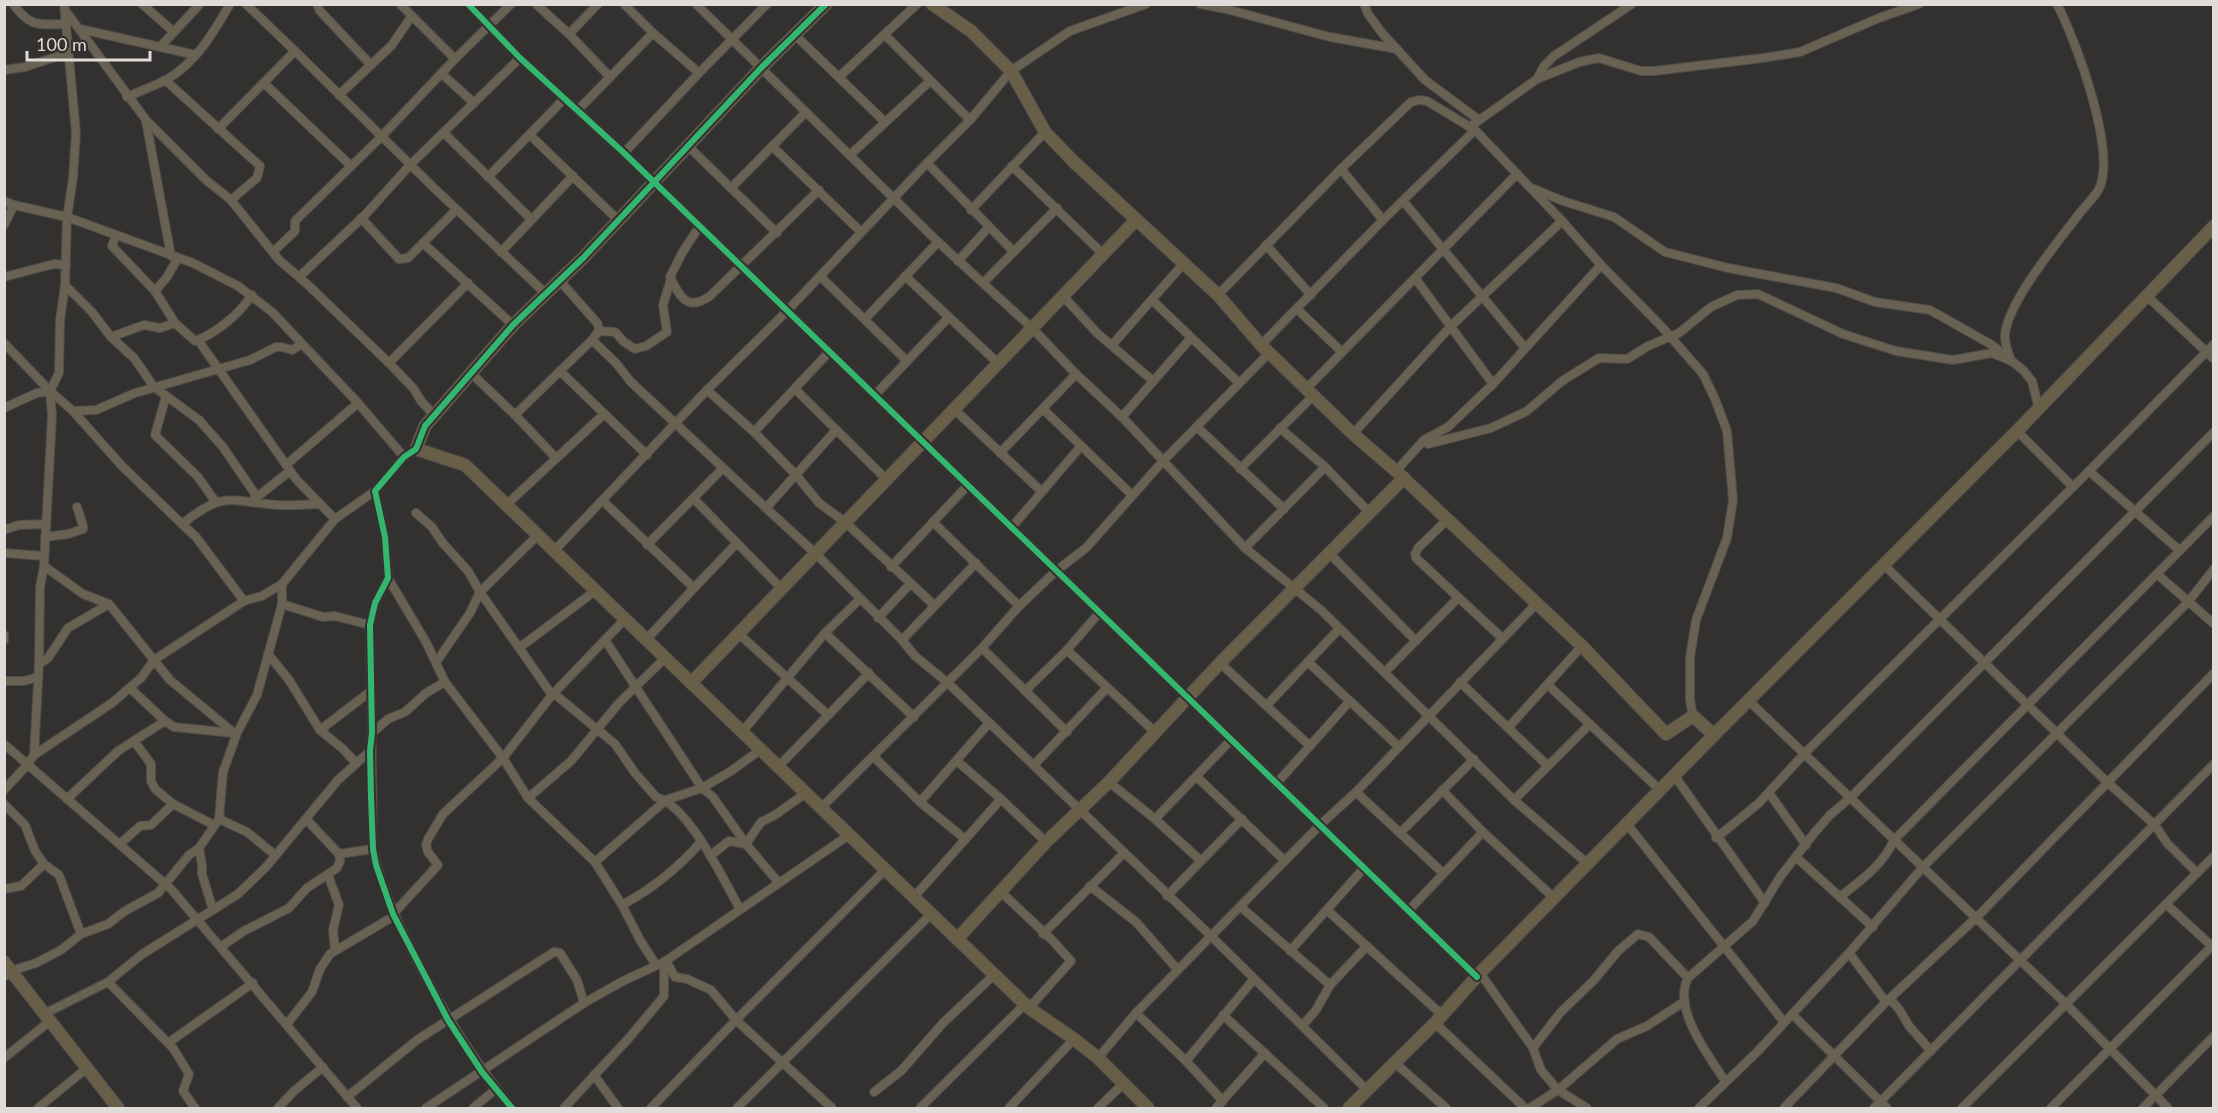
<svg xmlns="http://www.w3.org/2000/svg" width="2218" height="1113" font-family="Lato,sans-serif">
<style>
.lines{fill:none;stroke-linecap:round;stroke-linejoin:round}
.street-casing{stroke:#4e4c4b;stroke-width:10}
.secondary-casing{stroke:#4e4c4b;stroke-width:14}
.street{stroke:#696152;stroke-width:8}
.secondary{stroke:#695e48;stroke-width:12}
.cycleway-casing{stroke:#35302d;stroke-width:10}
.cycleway{stroke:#33b770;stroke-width:6}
</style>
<rect width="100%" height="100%" fill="#33312f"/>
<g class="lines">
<defs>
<g id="street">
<path d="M13,4C32,29 38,24 67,24"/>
<polyline points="142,4 174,32 161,46"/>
<polyline points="246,4 295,51 433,187 545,293"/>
<polyline points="317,4 320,11 371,65"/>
<polyline points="400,4 455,59"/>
<polyline points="468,4 520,58 624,153 1477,977"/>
<polyline points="536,4 569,34 598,4"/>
<polyline points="624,4 653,33 699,73"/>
<polyline points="696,4 938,242 1032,328 1076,374 1122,417 1245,548 1321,610 1514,800 1588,864"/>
<polyline points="1200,4 1226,9 1330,37 1397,49"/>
<polyline points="1364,4 1368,14 1382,33 1425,80 1479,120"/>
<polyline points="65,10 146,120 206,180 231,200 279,260 306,283 389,363 414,389 421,401 435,416"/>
<polyline points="80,29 196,55"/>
<polyline points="174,32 200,4"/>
<polyline points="569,34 610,77"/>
<polyline points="795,35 885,122"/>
<polyline points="885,35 970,120"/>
<polyline points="4,70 25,67 68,53"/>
<polyline points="441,73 474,103"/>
<polyline points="839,77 917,4"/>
<polyline points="1537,79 1544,66 1554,56 1632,4"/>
<polyline points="165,80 260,166 257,178 231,200"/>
<polyline points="264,83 351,166"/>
<polyline points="339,95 392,45 411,17"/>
<path d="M127,97C140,91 154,86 166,80C196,63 213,33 230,4"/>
<polyline points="577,111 653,33"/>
<polyline points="146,121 171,256"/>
<polyline points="1471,126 1537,79 1579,62 1599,58 1641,71 1654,71 1763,58 1800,52 1879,18 1919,4"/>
<polyline points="218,129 295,51"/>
<polyline points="444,133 531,219"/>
<polyline points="530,135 618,220"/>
<polyline points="688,146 777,233"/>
<polyline points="772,146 861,232"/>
<polyline points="624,153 699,73 767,4"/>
<polyline points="850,155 930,81"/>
<polyline points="927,163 1014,252"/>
<polyline points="1012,166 1103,254"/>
<polyline points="1341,169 1383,220"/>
<polyline points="488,177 564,99"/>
<polyline points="731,188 805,113"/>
<polyline points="1534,189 1563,201 1614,217 1665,252 1728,268 1836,288 1875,302 1930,310 1992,345 2023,370 2032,381 2039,409"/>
<polyline points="4,201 14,205 67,217 193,263 238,286 272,312 358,403 404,457"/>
<polyline points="1404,202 1525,348"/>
<polyline points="971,210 1045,132"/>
<polyline points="361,218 399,259 408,258 456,210"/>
<polyline points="4,225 14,205"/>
<path d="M699,227L682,253L670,277C680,297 687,312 710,296L819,190"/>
<polyline points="116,236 112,246 155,291 175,323"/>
<polyline points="423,243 513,325"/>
<polyline points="1266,245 1311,295"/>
<polyline points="273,252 295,231 295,221 381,137 455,59 511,4"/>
<polyline points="501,252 573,176"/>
<polyline points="958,261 989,227"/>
<polyline points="820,276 907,361"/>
<polyline points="905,276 998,363"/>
<polyline points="4,277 54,264 66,265"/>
<polyline points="299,277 365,215 410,165 520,58"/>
<polyline points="1415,278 1493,384"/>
<polyline points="560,281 598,324 599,331 592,340 616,363 631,382 766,508 836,430"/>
<polyline points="983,283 1057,208"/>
<polyline points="65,285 92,312 111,337 134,358 154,387 199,420 223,447 257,497"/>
<polyline points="155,291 167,277 178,258"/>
<polyline points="1218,295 1341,169 1411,102 1419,100 1427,101 1475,130 1562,221 1601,265 1662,327 1703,374 1715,399 1727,431 1733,500 1727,538 1696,620 1690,657 1690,700 1693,716"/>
<polyline points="1063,296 1097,333 1153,381"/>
<polyline points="2147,296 2214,359"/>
<polyline points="1152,300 1239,383"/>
<polyline points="1297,309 1342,352"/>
<polyline points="865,319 938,242"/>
<polyline points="599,331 615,332 624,342 635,349 646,346 667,332 663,305 671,279"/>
<path d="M111,337L144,325L160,328L175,323L195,341C217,333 239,314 252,295"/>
<polyline points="198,340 296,479 320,504"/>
<polyline points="592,340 560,371 647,455"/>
<path d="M4,343L50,391L73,411L122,466L182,524C226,489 229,502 278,505C292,506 306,504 320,504L335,519"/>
<polyline points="1112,345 1184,263"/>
<polyline points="1261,345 1383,220 1475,130"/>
<path d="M2011,361C2008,352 2004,343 2005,334C2009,300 2058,242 2079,214C2085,206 2094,198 2099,189C2117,151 2076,41 2057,4"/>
<polyline points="389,363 468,283"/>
<polyline points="471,373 515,415 556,458"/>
<polyline points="1307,388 1516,175"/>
<polyline points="795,389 886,479"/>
<polyline points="707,390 754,432 796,475 819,503 845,522 934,605"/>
<polyline points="875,395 948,318"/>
<polyline points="166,396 155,435 198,477 215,501"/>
<polyline points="4,408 37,393 50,391"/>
<polyline points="954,409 1041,491"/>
<polyline points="1043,409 1132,495"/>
<polyline points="73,411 96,410 135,393 250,360 276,347 282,347 292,350 302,344"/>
<polyline points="515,415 560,371"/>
<polyline points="1122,417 1191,338"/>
<polyline points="1197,427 1284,509"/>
<polyline points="1280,428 1325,467 1369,512"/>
<polyline points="2017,431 2073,487"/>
<polyline points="754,432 829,352"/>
<polyline points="1353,434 1451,326 1562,221"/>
<polyline points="1424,440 1428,444 1491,428 1527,411 1562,381 1599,358 1627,359 1648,346 1679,333 1711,307 1737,295 1758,294 1843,334 1896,351 1953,360 1992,353 2011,361"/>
<path d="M416,449L404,457L375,491L385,537L388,578L375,603L370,625L373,849C382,891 400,927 419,965C446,1016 475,1063 512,1108"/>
<polyline points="1000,453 1076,374"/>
<polyline points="286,465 358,403"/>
<polyline points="1240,469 1314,395"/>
<polyline points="1396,471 1424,440 1448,427 1493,384 1601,265"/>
<polyline points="2089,471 2179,550"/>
<polyline points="694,499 781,588"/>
<polyline points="253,500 290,471"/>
<polyline points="603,501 694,588 737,543"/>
<polyline points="506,505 603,415"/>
<polyline points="766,508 815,553 902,640 976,563"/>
<path d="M416,513L432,527L442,542L468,571L480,592L552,695L557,696L615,744L635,773L656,797C689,806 723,879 740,909"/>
<polyline points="1448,519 1418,548 1415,554 1416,558 1502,638"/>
<polyline points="933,522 1019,606"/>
<polyline points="182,524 196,537 244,601"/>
<polyline points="1012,527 1081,446"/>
<polyline points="4,530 19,525 46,524"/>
<polyline points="45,537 68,534 83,529 83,526 77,507"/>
<polyline points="647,545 723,468"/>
<polyline points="1245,548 1325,467"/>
<polyline points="554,551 707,390 787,311 927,163 970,120 1011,71 1070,31 1146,4"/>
<polyline points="4,553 44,556"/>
<polyline points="1329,553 1416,641"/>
<polyline points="44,566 83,594 109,604 170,680 234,733"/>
<polyline points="1885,566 2107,782 2155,825 2167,843 2197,873"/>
<polyline points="891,567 967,486"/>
<polyline points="2157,574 2214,624"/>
<polyline points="388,578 426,642 445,682 503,758 528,798 595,862 622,905 640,940 656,965"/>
<polyline points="282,604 323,617 335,616 370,625"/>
<polyline points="878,618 910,584"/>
<polyline points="738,633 828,715"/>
<polyline points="825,633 914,717"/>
<polyline points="4,635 4,640"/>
<polyline points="605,640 702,788 713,797 746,844 779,883"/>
<polyline points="646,640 694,588"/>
<polyline points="902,640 915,656 948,683 1211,936 1367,1090"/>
<polyline points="519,648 595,591"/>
<polyline points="982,648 1067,732"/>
<polyline points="1067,650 1155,732"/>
<polyline points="268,654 289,680 320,730 343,749 356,763"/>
<polyline points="437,661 470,613 480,592 538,535"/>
<polyline points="1308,662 1398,746"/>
<polyline points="1220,663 1310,746"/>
<polyline points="39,664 48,658 68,628 109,604"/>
<polyline points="1385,672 1458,598"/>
<polyline points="4,681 24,681 38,677"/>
<polyline points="1460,682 1548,766"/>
<polyline points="1548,685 1660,790"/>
<polyline points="130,688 165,721"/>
<polyline points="1025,691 1067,650 1099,613"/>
<polyline points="1749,701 2066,1004 2168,1108"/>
<polyline points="1267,705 1339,629"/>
<polyline points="1508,728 1582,646"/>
<polyline points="320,730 371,691"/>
<polyline points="742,732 825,633 860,599"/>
<polyline points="372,733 388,719 405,712 426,693 445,682"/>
<polyline points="134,741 151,764 151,781 155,789 173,804 214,825"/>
<polyline points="4,744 171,889 357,1108"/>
<polyline points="34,755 39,664 40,587 44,566 52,416 50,391 59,373 60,320 65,285 67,217 73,178 76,133 64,4"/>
<polyline points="874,757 920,802 965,839"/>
<polyline points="957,761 1001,799 1046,842"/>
<polyline points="1034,765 1106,689"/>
<polyline points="778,767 869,673"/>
<polyline points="1674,775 1765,903"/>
<polyline points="1197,777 1285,861"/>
<polyline points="1109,782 1155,819 1200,860"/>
<polyline points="1276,784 1349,702"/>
<polyline points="4,790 28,764 34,755 112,703 141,678 154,660 244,601 262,596 282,584 335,519 375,491"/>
<polyline points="1442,790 1483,832 1554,898"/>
<polyline points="1356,792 1443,873"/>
<polyline points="1769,793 1806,845"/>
<polyline points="528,798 571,761 619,703 665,658"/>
<polyline points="67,799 118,751 165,721 174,727 233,733"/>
<polyline points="1514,800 1590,724"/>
<polyline points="920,802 989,723"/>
<polyline points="4,804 25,825 35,851 44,864 59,875 81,934"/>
<polyline points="821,808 982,648 1019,606 1056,571 1086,548 1163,461 1269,353"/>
<polyline points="219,819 247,832 275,855"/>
<polyline points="1155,819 1231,740"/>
<polyline points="1627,824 1784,1022"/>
<polyline points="1401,832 1474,759"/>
<polyline points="1716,838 1759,803 1804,754 2089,471 2214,344"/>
<polyline points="120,844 140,826 151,825 173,804"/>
<polyline points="199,848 202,865 202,874 213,910"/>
<polyline points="339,854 373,849"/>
<polyline points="710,856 729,841 746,844 761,822 775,815 806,793"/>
<polyline points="1796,857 1873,927"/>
<polyline points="595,862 666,800 702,788 731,771 760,750"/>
<polyline points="328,875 339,905 333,930 335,950"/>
<polyline points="1090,886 1136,922 1178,970"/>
<polyline points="4,889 21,886 44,864"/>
<polyline points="1001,892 1052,940 1071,961 1029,1008"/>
<polyline points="1167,896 1242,819"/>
<polyline points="914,897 1001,799"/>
<path d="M1840,897C1861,880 1883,865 1894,840L2214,516"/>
<polyline points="2166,904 2214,948"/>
<path d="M622,905C654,888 678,868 701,842"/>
<polyline points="1241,907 1330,985"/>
<polyline points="1327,910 1441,1014"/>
<polyline points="1409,910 1483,832"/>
<polyline points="393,914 438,865 428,852 426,845 428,839 443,814 503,758 552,695 625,619"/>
<polyline points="1043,934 1124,853"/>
<polyline points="222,946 244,931 289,908 307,888 337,868 340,861 339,854 306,819"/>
<polyline points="1290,951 1364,868"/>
<polyline points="1849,953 1886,1002"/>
<polyline points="666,961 675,977 687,979 711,990 736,1020 832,1108"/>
<polyline points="1480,973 1533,1048 1541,1070 1558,1090 1587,1108"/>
<polyline points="4,977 11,971 36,963 61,950 81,934 108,924 125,911 158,893 189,855 199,848 219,819 223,772 237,733 257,695 282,604 282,584"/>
<polyline points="108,982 173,1048 189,1074 183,1091 195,1108"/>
<polyline points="1890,999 1899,1009 1909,1026 1931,1051"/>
<polyline points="1136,1013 1186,1061 1223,1101"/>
<polyline points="44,1014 108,982 141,955 238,894 266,867 338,780 370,751"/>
<polyline points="1792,1014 1887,1108"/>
<polyline points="1223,1015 1324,1108"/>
<polyline points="1435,1023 1525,1108"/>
<polyline points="287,1024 312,992 320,969 330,954 394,916"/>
<polyline points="1302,1026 1316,1010 1330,985 1367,946"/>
<polyline points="168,1043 253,983"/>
<polyline points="1533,1048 1560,1013 1594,980 1618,951 1638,934 1649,937 1688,978"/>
<polyline points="4,1058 50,1021"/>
<polyline points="1098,1058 1136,1013 1211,936 1320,825 1356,792 1536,604"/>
<polyline points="1186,1061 1254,979"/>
<polyline points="1394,1062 1446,1108"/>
<polyline points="594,1075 618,1108"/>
<path d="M1725,1081C1709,1056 1672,1009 1688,978L1753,921L1780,877L1815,832L1830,815L1850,798L2214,432"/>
<polyline points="874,1092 901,1071 943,1023 994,975"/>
<polyline points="347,1097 417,1040 554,952 560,953 577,980 584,1003"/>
<polyline points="38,1108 87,1068"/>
<polyline points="278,1108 294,1091 323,1067"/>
<polyline points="426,1108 584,1003 623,981 664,962 849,835"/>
<polyline points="473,1108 496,1089"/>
<polyline points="564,1108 629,1038 664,996 664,962"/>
<polyline points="651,1108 736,1020 885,870"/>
<polyline points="737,1108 931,914"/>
<polyline points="920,1108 1025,1004"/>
<polyline points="1009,1108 1074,1039"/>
<polyline points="1098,1108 1123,1084"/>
<polyline points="1216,1108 1265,1053"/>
<polyline points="1530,1108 1558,1090 1617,1039 1647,1026 1685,1001"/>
<polyline points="1699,1108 1757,1052 1849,953 1923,867 2188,602 2214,569"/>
<polyline points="1784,1108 1886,1002 1977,917 2214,673"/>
<polyline points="1874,1108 2214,764"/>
<polyline points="1962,1108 2214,856"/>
<polyline points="2051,1108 2214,944"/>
<polyline points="2143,1108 2214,1036"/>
</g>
<g id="secondary">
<polyline points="826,4 761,68 583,258 513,325 425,426 416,449 465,465 1029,1008 1074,1039 1098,1058 1148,1108"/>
<polyline points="932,4 971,31 1011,71 1045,132 1074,162 1218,295 1261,345 1353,434 1396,471 1582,646 1666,734 1693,716 1714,735"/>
<polyline points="691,683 1135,221"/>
<polyline points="957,939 1046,842 1109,782 1220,663 1404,478"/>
<polyline points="4,962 118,1108"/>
<polyline points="1349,1108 1435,1023 1480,973 1714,735 2017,431 2214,226"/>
</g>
</defs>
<use href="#street" class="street-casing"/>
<use href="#secondary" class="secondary-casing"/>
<use href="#street" class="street"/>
<use href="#secondary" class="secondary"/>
<defs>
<g id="cycleway">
<polyline points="468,4 520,58 624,153 1477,977"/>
<polyline points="512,1108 482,1072 448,1020 393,914 376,865 373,849 371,797 370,751 372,733 370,625 375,603 388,578 385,537 375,491 404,457 416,449 425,426 513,325 583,258 761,68 826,4"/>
</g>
</defs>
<use href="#cycleway" class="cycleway-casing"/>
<use href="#cycleway" class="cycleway"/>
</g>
<rect width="2218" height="1113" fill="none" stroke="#dfdcda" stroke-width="12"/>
<path d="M27 51v9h123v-9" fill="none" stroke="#dfdcda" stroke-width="3"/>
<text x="36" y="51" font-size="18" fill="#dfdcda" stroke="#35302d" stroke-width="4.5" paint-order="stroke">100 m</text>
</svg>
